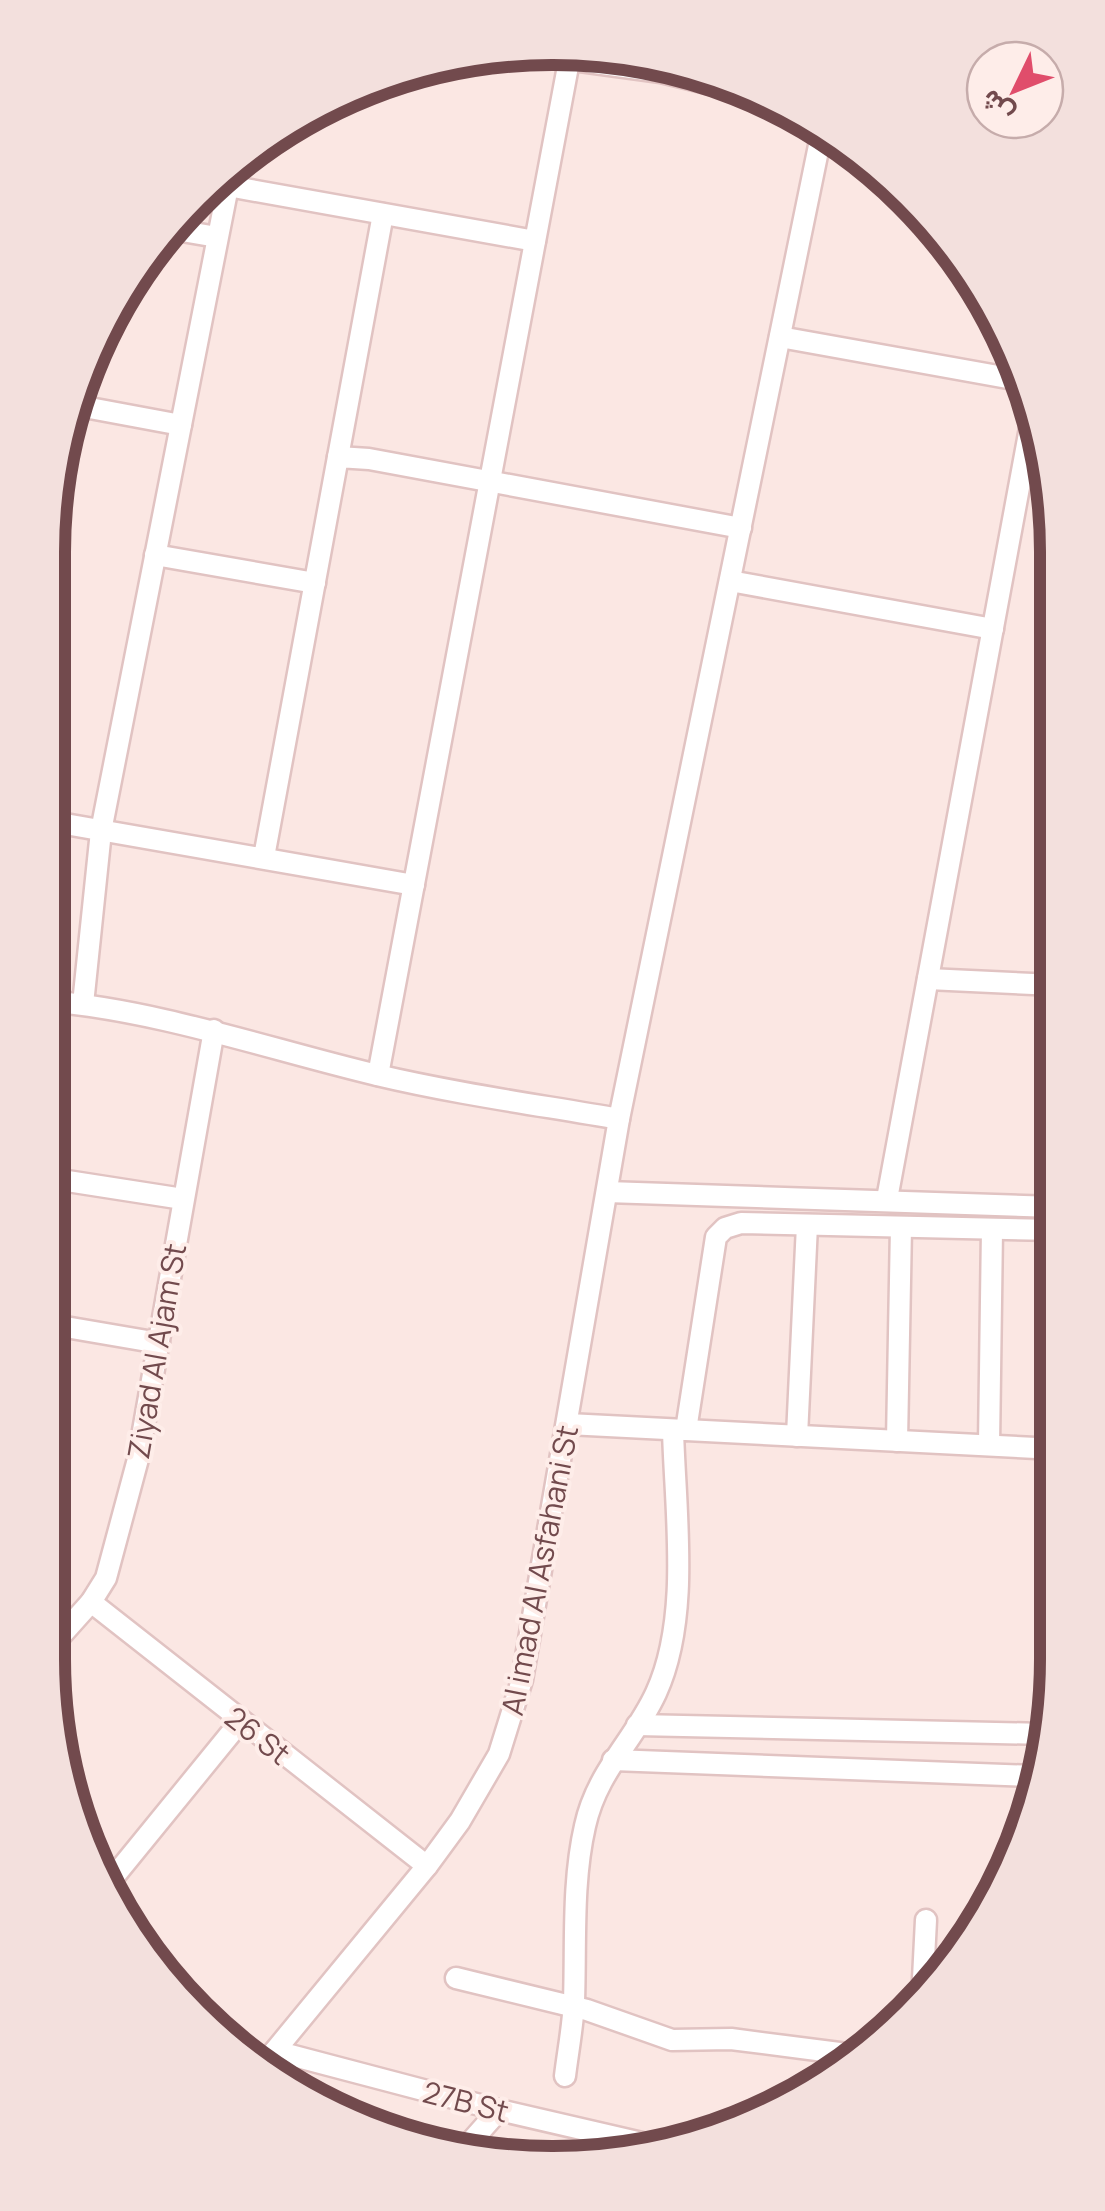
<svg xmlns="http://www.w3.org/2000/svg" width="1105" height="2211" font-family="Manrope,Vazirmatn,sans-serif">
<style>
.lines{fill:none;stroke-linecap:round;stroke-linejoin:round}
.minor-casing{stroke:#e1c3c2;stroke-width:25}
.minor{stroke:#fff;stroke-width:20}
.labels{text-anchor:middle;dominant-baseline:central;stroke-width:8;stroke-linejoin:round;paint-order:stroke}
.street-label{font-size:30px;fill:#724a4d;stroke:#feede9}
.rim{fill:none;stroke:#724a4d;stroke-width:12}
</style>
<rect width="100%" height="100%" fill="#fbe7e3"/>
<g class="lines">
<defs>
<g id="minor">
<polyline points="536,55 661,72 773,99"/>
<polyline points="228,186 535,241"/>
<polyline points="176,230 217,237"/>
<polyline points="780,337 1025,381"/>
<polyline points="79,406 181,425"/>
<polyline points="338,457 383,214"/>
<polyline points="155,555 315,583"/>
<polyline points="730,581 993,629"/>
<polyline points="48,821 414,885"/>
<polyline points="264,857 338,457 369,459 741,528"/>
<polyline points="928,979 1055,985"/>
<path d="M48,1001C161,1011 268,1049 377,1075C457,1094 539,1105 619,1119"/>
<polyline points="83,1004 101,831 232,166"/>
<polyline points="378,1075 569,61"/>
<polyline points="48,1178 183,1199"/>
<polyline points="607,1192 1055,1207"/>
<polyline points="887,1199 1033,412"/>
<polyline points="48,1324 159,1343"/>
<polyline points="568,1424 1056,1449"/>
<polyline points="686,1430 716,1237 725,1228 741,1223 1055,1230"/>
<polyline points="797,1436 807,1225"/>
<polyline points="897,1441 901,1227"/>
<polyline points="989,1445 992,1229"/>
<polyline points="91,1602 427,1866"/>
<polyline points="48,1650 91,1602 106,1578 138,1459 214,1030"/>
<polyline points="637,1725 1045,1734"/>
<polyline points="613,1760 1034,1776"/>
<polyline points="108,1884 240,1722"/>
<polyline points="456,1978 587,2010 672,2040 731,2039 855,2055"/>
<polyline points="922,1998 926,1920"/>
<polyline points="275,2051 499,2110 659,2147"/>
<polyline points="264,2064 427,1866 460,1821 499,1754 522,1680 619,1119 822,131"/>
<path d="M565,2076C568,2051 573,2026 574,2001C576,1944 572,1882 585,1826C597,1771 634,1741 656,1693C691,1617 675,1511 673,1430"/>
<polyline points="460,2154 499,2110"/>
</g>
</defs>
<use href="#minor" class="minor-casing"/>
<use href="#minor" class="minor"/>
</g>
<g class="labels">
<g class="street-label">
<text transform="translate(156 1351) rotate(-80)">Ziyad Al Ajam St</text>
<text transform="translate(539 1570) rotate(-79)">Al imad Al Asfahani St</text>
<text transform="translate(258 1735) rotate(38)">26 St</text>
<text transform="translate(466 2101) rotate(14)">27B St</text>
</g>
</g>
<path d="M0 0H1105V2211H0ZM552 65H553A487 487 0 0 1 1040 552V1659A487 487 0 0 1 553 2146H552A487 487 0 0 1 65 1659V552A487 487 0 0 1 552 65Z" fill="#f3e0dd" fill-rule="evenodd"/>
<path class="rim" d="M552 65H553A487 487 0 0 1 1040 552V1659A487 487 0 0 1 553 2146H552A487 487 0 0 1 65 1659V552A487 487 0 0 1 552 65Z"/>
<g transform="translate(1015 90) rotate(227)"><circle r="48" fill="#feede9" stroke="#c6acab" stroke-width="2.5"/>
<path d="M0-8L18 38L0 25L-18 38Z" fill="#e04d6b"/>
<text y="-15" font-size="28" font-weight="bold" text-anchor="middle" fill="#724a4d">ش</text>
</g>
</svg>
